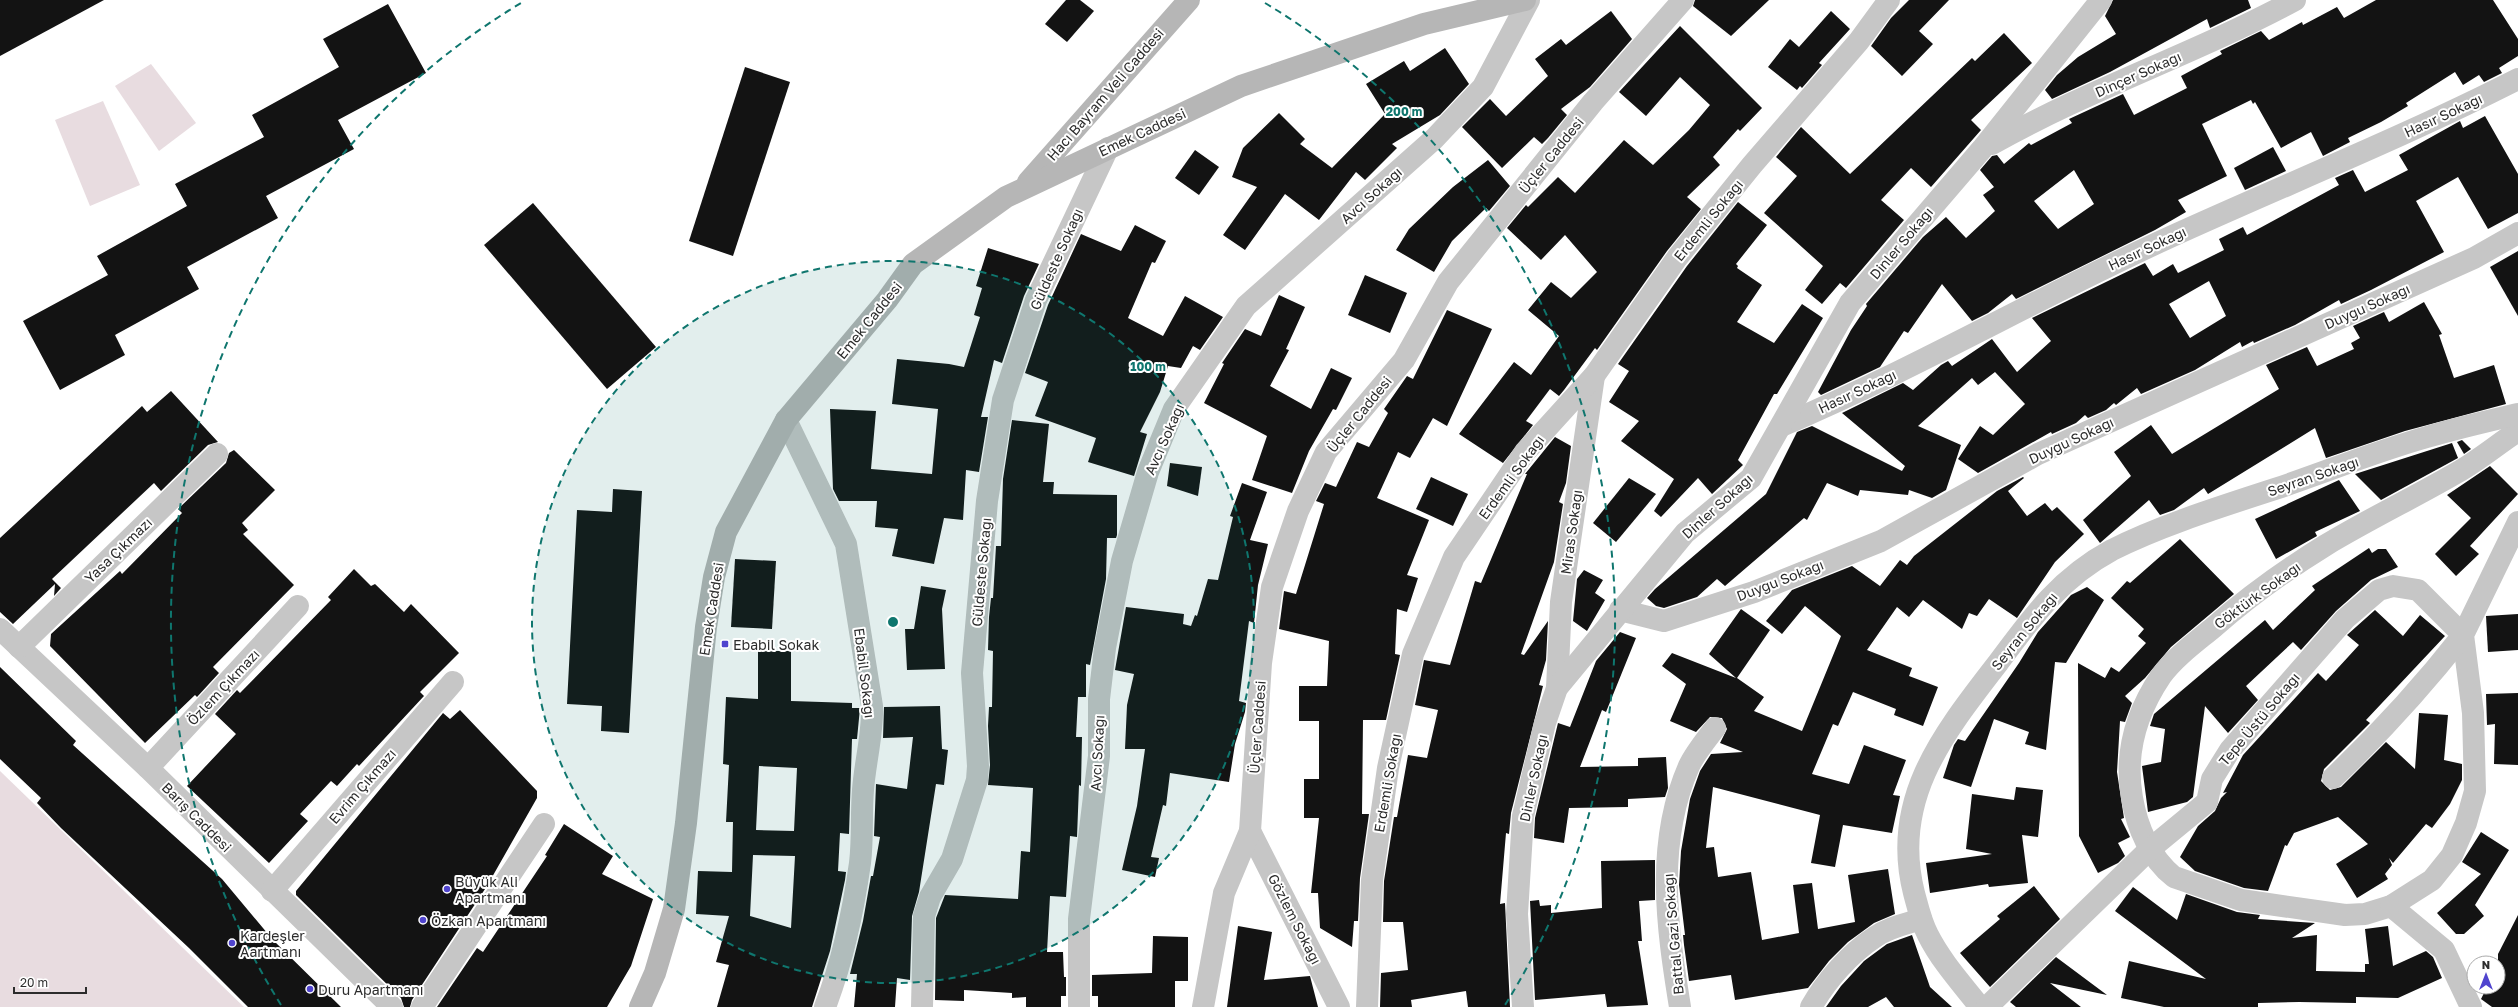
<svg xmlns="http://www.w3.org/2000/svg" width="2518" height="1007" font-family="'Golos Text',sans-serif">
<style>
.green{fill:#e8dce0}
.building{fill:#131313;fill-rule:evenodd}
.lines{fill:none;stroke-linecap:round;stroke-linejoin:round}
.street{stroke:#c6c6c6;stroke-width:22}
.secondary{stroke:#b6b6b6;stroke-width:22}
.ring{fill:none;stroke:#0f766e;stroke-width:2;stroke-dasharray:7 5}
.poi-dot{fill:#5044ce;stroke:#fff;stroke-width:1.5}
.labels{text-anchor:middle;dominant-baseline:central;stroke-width:4;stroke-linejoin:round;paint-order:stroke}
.street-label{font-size:14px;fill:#2c2c2c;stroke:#fff}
.poi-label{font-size:14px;fill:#2c2c2c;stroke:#fff;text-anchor:start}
.centre{fill:#0f766e;stroke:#fff;stroke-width:2}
.ring-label{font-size:12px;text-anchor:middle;font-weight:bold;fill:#0f766e;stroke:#fff;stroke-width:4;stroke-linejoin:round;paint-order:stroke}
</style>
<rect width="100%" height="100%" fill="#fff"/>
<g class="green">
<polygon points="151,64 196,123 159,151 115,86"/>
<polygon points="103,101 140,185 90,206 55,120"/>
<polygon points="0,771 244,1007 0,1007"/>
</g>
<g class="building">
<polygon points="0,0 104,0 0,56"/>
<polygon points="1066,0 1080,0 1094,11 1067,42 1045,24"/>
<polygon points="1695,0 1769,0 1731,36 1693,6"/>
<polygon points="1909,0 1949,0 1919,31 1933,44 1902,76 1871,46 1891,18"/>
<polygon points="2113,0 2248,0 2251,8 2210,28 2207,19 2110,72 2052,99 2045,90 2057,75 2078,57 2116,34 2105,16"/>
<path d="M2376,0H2493L2518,39V56L2499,68L2502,73L2484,82L2479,75L2463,85L2455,72L2406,103L2408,106L2381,122L2348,138L2350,142L2323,156L2311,132L2281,148L2255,102L2253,104L2251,100L2202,124L2227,176L2178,200L2186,212L2155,230L2016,299L2012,294L1988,313L1972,321L1942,284L1908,333L1904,331L1880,367L1821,395L1818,392L1851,330L1867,306L1866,304L1923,237L1946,217L1966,238L1995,211L1983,195L1994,187L1980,170L1992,156L1997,155L2004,164L2029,143L2031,145L2072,123L2069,119L2123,94L2134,115L2187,88L2181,76L2222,54L2220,51L2261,31L2269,40L2302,22L2303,25L2337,7L2344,18ZM2074,170L2094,204L2058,229L2034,201Z"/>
<polygon points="388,4 426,73 338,120 354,149 266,196 278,218 187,267 199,289 115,335 125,355 60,390 23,321 108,275 97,256 187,206 175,184 264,137 252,115 339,67 323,39"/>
<polygon points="1611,11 1632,39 1590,87 1561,109 1567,115 1548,138 1542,144 1534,137 1502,168 1462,127 1490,99 1506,116 1548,76 1535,59 1561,39 1566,45"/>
<polygon points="1831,11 1850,29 1819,63 1822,65 1802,88 1800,86 1797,90 1768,67 1790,39 1799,47"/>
<polygon points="1680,26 1762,108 1740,131 1738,129 1713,157 1720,165 1687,197 1701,209 1667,251 1597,350 1595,348 1564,390 1559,396 1550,389 1526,421 1533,425 1503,463 1459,434 1514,362 1531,375 1559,336 1528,310 1551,282 1571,298 1597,272 1565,235 1541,260 1507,228 1526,205 1528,207 1558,177 1575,193 1624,140 1653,165 1689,130 1710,105 1680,77 1646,116 1619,92"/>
<polygon points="2004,33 2032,63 1971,120 1981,130 1931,187 1911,168 1881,200 1904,220 1846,288 1840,283 1822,304 1805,290 1823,266 1764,213 1797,176 1776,157 1801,127 1850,174 1972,58 1975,61"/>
<polygon points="1445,48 1469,84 1440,115 1392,144 1397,148 1365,180 1356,172 1319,220 1285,194 1245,250 1223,235 1257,187 1232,177 1243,148 1279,113 1305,139 1300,144 1332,168 1385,114 1366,84 1404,61 1410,71"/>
<polygon points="745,67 790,82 733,256 689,241"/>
<path d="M2485,116L2518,174V213L2488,229L2458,177L2416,201L2444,252L2371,290L2341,304L2339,300L2295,325L2254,343L2253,341L2242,347L2240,342L2195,370L2141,394L2137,388L2116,405L2114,403L2106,410L2088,418L2085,415L2076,423L2052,434L2051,432L1978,473L1958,459L1980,426L1993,435L2025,404L1995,372L1978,385L1972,378L1918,426L1961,445L1946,490L1932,498L1909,490L1908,495L1860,490L1858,496L1827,483L1807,520L1804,518L1725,586L1717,579L1697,597L1664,608L1656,606L1647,598L1655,589L1766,494L1797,432L1812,426L1902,471L1905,466L1842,413L1903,383L1913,390L1941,365L1948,361L1952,366L1992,339L2017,372L2051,341L2032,318L2145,263L2153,276L2173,264L2178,273L2224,250L2219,239L2243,227L2247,235L2339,185L2335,178L2353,170L2365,192L2408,170L2399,155L2460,121L2463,128ZM2209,281L2226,316L2190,338L2169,304Z"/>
<polygon points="2273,147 2286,171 2245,190 2234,168"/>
<polygon points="1195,150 1219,167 1199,195 1175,178"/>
<polygon points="1488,160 1510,186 1489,211 1486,208 1452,241 1434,272 1396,250 1409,229 1453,187"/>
<polygon points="1738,202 1767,225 1736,264 1738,266 1737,268 1762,285 1737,322 1774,343 1802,304 1823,318 1777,394 1774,394 1738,460 1743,465 1712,494 1698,478 1661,517 1654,511 1674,479 1621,441 1639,421 1609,402 1629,371 1618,364 1687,266"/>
<polygon points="533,203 656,347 607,389 484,245"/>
<polygon points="1135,225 1166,241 1155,263 1152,262 1128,318 1163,336 1185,296 1223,317 1200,350 1193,346 1181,368 1168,366 1160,392 1140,432 1147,434 1134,476 1088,462 1096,438 1035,416 1048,382 1025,373 1048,305 1081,234 1121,251"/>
<polygon points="988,248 1039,264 1024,296 1002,363 994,360 981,417 988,417 979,472 966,470 963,520 944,518 934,564 892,556 898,529 875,527 877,501 839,501 833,489 830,409 876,411 871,469 932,474 938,409 892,404 897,359 949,364 964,367 980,317 974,315 982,288 976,286"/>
<polygon points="2518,251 2518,316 2490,267"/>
<polygon points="1365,275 1407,293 1390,333 1348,315"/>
<polygon points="1279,295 1305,307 1286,349 1289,350 1270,386 1311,409 1331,368 1352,378 1336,410 1333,409 1309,451 1292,493 1252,480 1267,436 1204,403 1224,364 1222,363 1245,329 1261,336"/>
<polygon points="2424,302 2442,334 2439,335 2454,378 2494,365 2506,404 2405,431 2326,458 2315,428 2208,494 2204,488 2174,510 2160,515 2149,500 2100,543 2083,520 2131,476 2114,452 2151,425 2172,454 2279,389 2266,365 2307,347 2317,366 2354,349 2351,343 2360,338 2353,326 2384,312 2389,322"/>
<polygon points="1447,310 1492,329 1447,426 1433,418 1410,458 1398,452 1377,498 1429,520 1407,575 1418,578 1407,612 1397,609 1395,654 1400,655 1386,720 1363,720 1362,814 1369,814 1360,878 1358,921 1354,921 1352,947 1320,928 1318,893 1311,893 1319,818 1304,818 1304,779 1319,779 1319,721 1299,721 1299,686 1327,686 1329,641 1279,629 1284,591 1296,594 1324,504 1316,501 1325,483 1336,487 1357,442 1369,447 1388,413 1384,409 1407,376 1413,379"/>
<polygon points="171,391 218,442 208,445 161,491 154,483 52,579 61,588 54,596 55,584 13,624 0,612 0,538 142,406 147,412"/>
<polygon points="1012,420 1049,424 1043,482 1054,482 1053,494 1117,495 1117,535 1116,538 1107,538 1106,579 1090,665 1086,664 1086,697 1078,697 1076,737 1082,737 1081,786 1079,785 1077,837 1070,836 1066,897 1050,896 1047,952 1063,952 1064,977 1066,977 1066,996 1061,996 1061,1007 1026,1007 1026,997 1012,998 1012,993 964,990 964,1001 935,1000 936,918 945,895 1018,899 1021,851 1030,852 1033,788 988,785 990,765 988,726 989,707 992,707 993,651 988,650 989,617 991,598 993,598 996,546 1001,546 1003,479"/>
<polygon points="1555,437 1571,446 1566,483 1559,502 1563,504 1554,562 1521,654 1524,655 1548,621 1546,660 1539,685 1543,686 1511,813 1509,834 1506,833 1500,904 1505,903 1510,1007 1468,1007 1466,991 1411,1000 1412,1007 1380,1007 1381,973 1408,970 1403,922 1383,922 1384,881 1394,817 1397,817 1408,755 1427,758 1438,710 1415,705 1424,660 1450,665 1475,581 1481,583 1527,474 1525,474"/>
<polygon points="2462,440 2471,449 2464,454 2457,442"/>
<polygon points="2452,443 2458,458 2381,500 2355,474"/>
<polygon points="234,450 275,490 242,523 248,530 243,534 294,585 213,667 219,673 197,697 195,695 145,743 50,646 51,634 120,571 122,574 182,513 178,509 226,463 229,453"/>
<polygon points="1170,463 1202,467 1198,496 1167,486"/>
<polygon points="2490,466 2518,494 2470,546 2479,554 2456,576 2435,554 2471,518 2447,495"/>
<polygon points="1431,477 1468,494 1453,526 1416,509"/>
<polygon points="2023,477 2024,478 2008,491 2027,516 2045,503 2052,511 2057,507 2084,534 2055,562 2017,618 1989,599 1977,616 1969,613 1962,629 1923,600 1909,617 1897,607 1867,650 1912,668 1909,676 1938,687 1923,726 1894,715 1896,709 1853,692 1838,726 1833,724 1812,774 1849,784 1864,745 1906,760 1893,795 1900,796 1892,833 1843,825 1835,867 1811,863 1820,815 1713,787 1706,848 1714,847 1718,877 1751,872 1762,940 1799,933 1793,885 1812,883 1818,929 1855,922 1848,875 1888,869 1895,914 1874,923 1848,942 1829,961 1808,988 1735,1000 1731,975 1689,981 1684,945 1683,935 1685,935 1679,885 1681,851 1690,799 1700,771 1711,754 1743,752 1720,743 1727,729 1722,718 1710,717 1696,732 1670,721 1686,684 1662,666 1672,653 1736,678 1709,654 1741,609 1770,630 1737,678 1764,697 1754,711 1802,731 1841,636 1805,606 1782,634 1766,621 1792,590 1852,566 1880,586 1900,560 1907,565 1914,556 1997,491"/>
<polygon points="1629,478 1656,494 1616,542 1593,523"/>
<polygon points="2339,480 2360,511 2315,532 2317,536 2276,559 2255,519"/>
<polygon points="1242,483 1267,492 1250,540 1268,544 1258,585 1254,623 1249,621 1239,701 1246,703 1245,712 1235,744 1229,782 1170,773 1166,806 1163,805 1151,857 1159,858 1155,877 1122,870 1137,806 1145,749 1125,749 1127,705 1134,674 1115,670 1126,607 1184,614 1183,624 1191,626 1195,615 1197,616 1208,579 1218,580 1233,517 1230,516"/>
<polygon points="613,489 642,491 629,733 601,731 602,706 567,704 577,510 612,512"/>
<polygon points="2180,539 2234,594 2171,647 2145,678 2125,696 2132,703 2125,722 2120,721 2117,772 2124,818 2121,819 2130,837 2118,843 2125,856 2118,863 2098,873 2079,836 2078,663 2105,678 2111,667 2119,672 2146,643 2138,636 2144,629 2111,598 2127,581 2130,583"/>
<polygon points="2369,548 2372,553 2378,549 2386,549 2398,567 2371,580 2336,611 2301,650 2293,642 2246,686 2258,700 2228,733 2205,706 2193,797 2187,802 2148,812 2142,766 2161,762 2165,729 2150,726 2154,714 2265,620 2273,630 2315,590 2312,586"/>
<polygon points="735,559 776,561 772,629 731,627"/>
<polygon points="354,569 371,586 375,584 404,612 411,604 459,653 420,692 424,696 359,766 357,764 337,786 331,781 300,814 308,821 269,863 187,786 236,734 215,714 237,690 240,693 331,600 328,597"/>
<polygon points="1584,570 1603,580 1595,593 1605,600 1587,631 1573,621 1577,579"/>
<polygon points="921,586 946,590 942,609 945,669 907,670 905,629 914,629"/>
<polygon points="2087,587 2104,600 2066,663 2055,662 2046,750 2025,744 2029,732 1994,719 1971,787 1943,778 1954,745 1958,739 1965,741 2019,663 2038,632 2071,595"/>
<polygon points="2375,610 2403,636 2420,615 2445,636 2366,720 2370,723 2324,769 2321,781 2330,790 2341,787 2386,742 2415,769 2419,713 2448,715 2444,760 2462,764 2462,780 2450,804 2432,828 2426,824 2393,863 2389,858 2392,865 2385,874 2388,879 2357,898 2336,864 2368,844 2338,817 2294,833 2287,846 2285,845 2268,891 2244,888 2195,871 2180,857 2198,826 2215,811 2221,798 2227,792 2223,793 2243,755 2318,673 2326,681 2359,645 2347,635"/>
<polygon points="2518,614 2518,650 2488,652 2486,616"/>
<polygon points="1620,632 1636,638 1606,712 1602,710 1580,767 1638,766 1638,758 1666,757 1668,788 1665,797 1628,799 1628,807 1569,808 1564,843 1534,838 1535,818 1558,723 1570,727 1596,661"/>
<path d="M758,651H791V701L852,703V708H860L857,739H852L849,834L840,833L838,871L846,872L845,880L830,951L812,1007H717L729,965L716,962L729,916L696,914L698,871L732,872L733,822H726L729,765L723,764L726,697L758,699ZM759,766L797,768L794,831L756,830ZM753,855L795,856L791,928L750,916Z"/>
<polygon points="0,667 76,741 73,745 222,879 273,940 341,1007 248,1007 189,948 61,828 37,803 41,798 0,759"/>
<polygon points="2518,693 2518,765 2494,764 2495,724 2487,725 2486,694"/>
<polygon points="940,706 942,749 948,750 944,785 936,784 919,892 912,916 910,980 897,978 895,1007 854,1007 857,974 850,974 863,921 871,876 873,876 880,837 874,836 876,784 907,789 913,737 883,738 884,707"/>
<polygon points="460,710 537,791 537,798 487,886 412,1000 410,1007 404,1007 401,998 296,895 296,891 443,713 450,719"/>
<polygon points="2016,787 2043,790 2038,837 2022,835 2028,883 1989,887 1988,884 1930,893 1926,863 1992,854 1966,849 1972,794 2014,800"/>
<polygon points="564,824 613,856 602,874 653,899 631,966 607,1007 437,1007 477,948 483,952 547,856 545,855"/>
<polygon points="2481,832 2509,850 2475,905 2484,916 2464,934 2456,934 2437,913 2481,874 2462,862"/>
<polygon points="1655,860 1655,900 1639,901 1642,941 1638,941 1648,1005 1607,1007 1605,994 1535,1000 1530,901 1539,900 1540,906 1551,905 1551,913 1602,908 1601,861"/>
<polygon points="2034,886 2060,919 1990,987 1960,953 2000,919 1997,916"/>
<polygon points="2133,887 2177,920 2186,894 2237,912 2260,915 2258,919 2315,923 2292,938 2317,935 2316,971 2365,972 2365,964 2369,964 2365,929 2388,926 2393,966 2426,951 2433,957 2442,978 2398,998 2356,997 2356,1003 2299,1002 2258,1003 2258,1007 2164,1007 2121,998 2129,961 2206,979 2115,911"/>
<polygon points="2518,915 2518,1007 2492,1007 2481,999 2487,987 2498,987 2498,954"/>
<polygon points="1238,926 1272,932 1264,980 1310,976 1318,1007 1227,1007"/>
<polygon points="1912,935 1930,987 1952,1007 1894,1007 1886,997 1868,1007 1826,1007 1841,986 1864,961 1887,944"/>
<polygon points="1153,936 1188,937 1188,981 1175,981 1175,1007 1098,1007 1098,996 1092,996 1092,975 1152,973"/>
<polygon points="2056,957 2107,995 2050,983 2081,1007 2016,1007 2010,1002"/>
</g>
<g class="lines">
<g class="street">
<path d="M1992,144C2089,89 2197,53 2295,0"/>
<path d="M786,420L846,544L872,706C873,734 865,762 863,790C861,814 863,839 860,863C853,913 843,960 825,1007"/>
<path d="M1781,426C1913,370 2037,298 2168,238C2284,185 2404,137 2518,79"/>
<path d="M2518,431C2498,444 2479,460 2458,472C2415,497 2369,519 2326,545C2287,569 2248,597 2214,627C2196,642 2175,657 2161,676C2136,713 2124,753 2132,798C2137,827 2150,858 2174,877L2241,900L2345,915L2365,914L2391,906L2432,880L2452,855L2466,823L2475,791L2473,713L2463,635L2518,522"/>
<polyline points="1620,610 1664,621 1754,592 1881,541 2038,454 2474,258 2518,233"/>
<polyline points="0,629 148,768 392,1007"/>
<polyline points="19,647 217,454"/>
<polyline points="1557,688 1561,602 1594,376"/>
<polyline points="148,768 298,606"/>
<polyline points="1250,831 1339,1007"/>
<polyline points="272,891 453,682"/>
<polyline points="2391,906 2444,950 2471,1007"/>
<polyline points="422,1007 544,824"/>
<polyline points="922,1007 924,916 930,897 952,859 977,780 978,766 972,673 987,501 1003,400 1036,300 1108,148"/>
<polyline points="1079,1007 1079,919 1099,756 1099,699 1105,648 1122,561 1148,472 1174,409 1246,306 1434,139 1483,87 1529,0"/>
<polyline points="1203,1007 1224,893 1250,831 1261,663 1272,587 1298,511 1326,452 1404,360 1448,282 1593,102 1683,0"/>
<polyline points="1367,1007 1372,880 1388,768 1413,654 1454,557 1525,452 1594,376 1677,258 1752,165 1859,41 1889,0"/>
<polyline points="1523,1007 1517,914 1523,816 1545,723 1557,688 1685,533 1751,478 1850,303 1982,149 2101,0"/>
<path d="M1680,1007C1667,927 1655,843 1689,766C1695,753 1706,740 1715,728"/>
<path d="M1811,1007C1826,981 1849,954 1875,937C1889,927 1906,924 1921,919"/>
<path d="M1980,1007C1962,984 1941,961 1928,935C1921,922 1918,908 1914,893C1890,799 1944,733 1998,663C2032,617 2060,578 2112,550C2161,525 2226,505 2278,488C2328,471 2377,451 2427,437C2457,428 2488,421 2518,414"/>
<path d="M1987,1007L2150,849L2207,802L2212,779L2230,750L2345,619L2379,590L2393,586L2418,590L2463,635C2423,686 2380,733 2333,778"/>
</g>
<g class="secondary">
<polyline points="1028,182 1189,0"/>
<polyline points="640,1007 655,973 674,909 686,823 706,627 714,577 726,532 786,420 887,300 913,264 1006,197 1241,86 1424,24 1525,0"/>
</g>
</g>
<circle cx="893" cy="622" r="361" fill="#0f766e" fill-opacity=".12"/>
<g class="ring">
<circle cx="893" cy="622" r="361"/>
<path d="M281 1005A722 722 0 0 1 521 3M1265 3A722 722 0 0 1 1505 1005"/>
</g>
<g class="poi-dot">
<rect x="721" y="640" width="8" height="8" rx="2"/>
<circle cx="447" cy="889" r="4"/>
<circle cx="423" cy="920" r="4"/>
<circle cx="232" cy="943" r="4"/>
<circle cx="310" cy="989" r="4"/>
</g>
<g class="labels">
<g class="street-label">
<text transform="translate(2138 74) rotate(-24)">Dinçer Sokağı</text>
<text transform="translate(1105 94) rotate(-49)">Hacı Bayram Veli Caddesi</text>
<text transform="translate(2443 115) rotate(-25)">Hasır Sokağı</text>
<text transform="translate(1142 132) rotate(-25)">Emek Caddesi</text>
<text transform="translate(1551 155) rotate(-51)">Üçler Caddesi</text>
<text transform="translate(1371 195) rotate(-42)">Avcı Sokağı</text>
<text transform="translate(1708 220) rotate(-51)">Erdemli Sokağı</text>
<text transform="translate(1901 243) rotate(-50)">Dinler Sokağı</text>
<text transform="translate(2147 248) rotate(-25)">Hasır Sokağı</text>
<text transform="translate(1056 259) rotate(-66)">Güldeste Sokağı</text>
<text transform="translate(2367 306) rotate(-24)">Duygu Sokağı</text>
<text transform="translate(869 320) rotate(-51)">Emek Caddesi</text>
<text transform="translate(1857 391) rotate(-25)">Hasır Sokağı</text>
<text transform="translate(1359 414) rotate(-51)">Üçler Caddesi</text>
<text transform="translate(1164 439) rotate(-66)">Avcı Sokağı</text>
<text transform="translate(2071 440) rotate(-25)">Duygu Sokağı</text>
<text transform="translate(2313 476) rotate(-19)">Seyran Sokağı</text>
<text transform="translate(1511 477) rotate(-54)">Erdemli Sokağı</text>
<text transform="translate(1717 506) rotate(-42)">Dinler Sokağı</text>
<text transform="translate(1571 532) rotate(-82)">Miras Sokağı</text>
<text transform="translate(118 550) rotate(-44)">Yasa Çıkmazı</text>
<text transform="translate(981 572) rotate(-85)">Güldeste Sokağı</text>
<text transform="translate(1780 580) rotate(-21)">Duygu Sokağı</text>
<text transform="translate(2257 595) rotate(-36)">Göktürk Sokağı</text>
<text transform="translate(711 609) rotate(-81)">Emek Caddesi</text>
<text transform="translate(2024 631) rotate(-51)">Seyran Sokağı</text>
<text transform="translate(865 673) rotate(83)">Ebabil Sokağı</text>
<text transform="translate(223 687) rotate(-47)">Özlem Çıkmazı</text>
<text transform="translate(2259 719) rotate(-50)">Tepe Üstü Sokağı</text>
<text transform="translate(1257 727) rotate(-86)">Üçler Caddesi</text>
<text transform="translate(1097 753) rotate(-87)">Avcı Sokağı</text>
<text transform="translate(1533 778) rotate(-78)">Dinler Sokağı</text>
<text transform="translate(1387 783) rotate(-80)">Erdemli Sokağı</text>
<text transform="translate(362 786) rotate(-49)">Evrim Çıkmazı</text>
<text transform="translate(197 817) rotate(45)">Barış Caddesi</text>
<text transform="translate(1295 919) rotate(63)">Gözlem Sokağı</text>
<text transform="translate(1673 934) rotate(-95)">Battal Gazi Sokağı</text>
</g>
<g class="poi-label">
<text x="733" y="644">Ebabil Sokak</text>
<text x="455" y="881">Büyük Ali<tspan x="455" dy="16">Apartmanı</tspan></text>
<text x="431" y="920">Özkan Apartmanı</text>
<text x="240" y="935">Kardeşler<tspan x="240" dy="16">Aartmanı</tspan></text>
<text x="318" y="989">Duru Apartmanı</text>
</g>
</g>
<circle cx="893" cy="622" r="6" class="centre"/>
<g class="ring-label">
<text x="1404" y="116">200 m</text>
<text x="1148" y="371">100 m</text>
</g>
<g transform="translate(2486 975)"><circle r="19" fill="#ffffff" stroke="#ababab"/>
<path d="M0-3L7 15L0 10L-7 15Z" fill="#5044ce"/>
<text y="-6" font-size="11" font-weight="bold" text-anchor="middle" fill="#2c2c2c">N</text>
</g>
<path d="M14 987v6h72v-6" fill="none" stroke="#2c2c2c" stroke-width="2"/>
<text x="20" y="987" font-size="12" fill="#2c2c2c" stroke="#ffffff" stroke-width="3" paint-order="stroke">20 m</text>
</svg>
